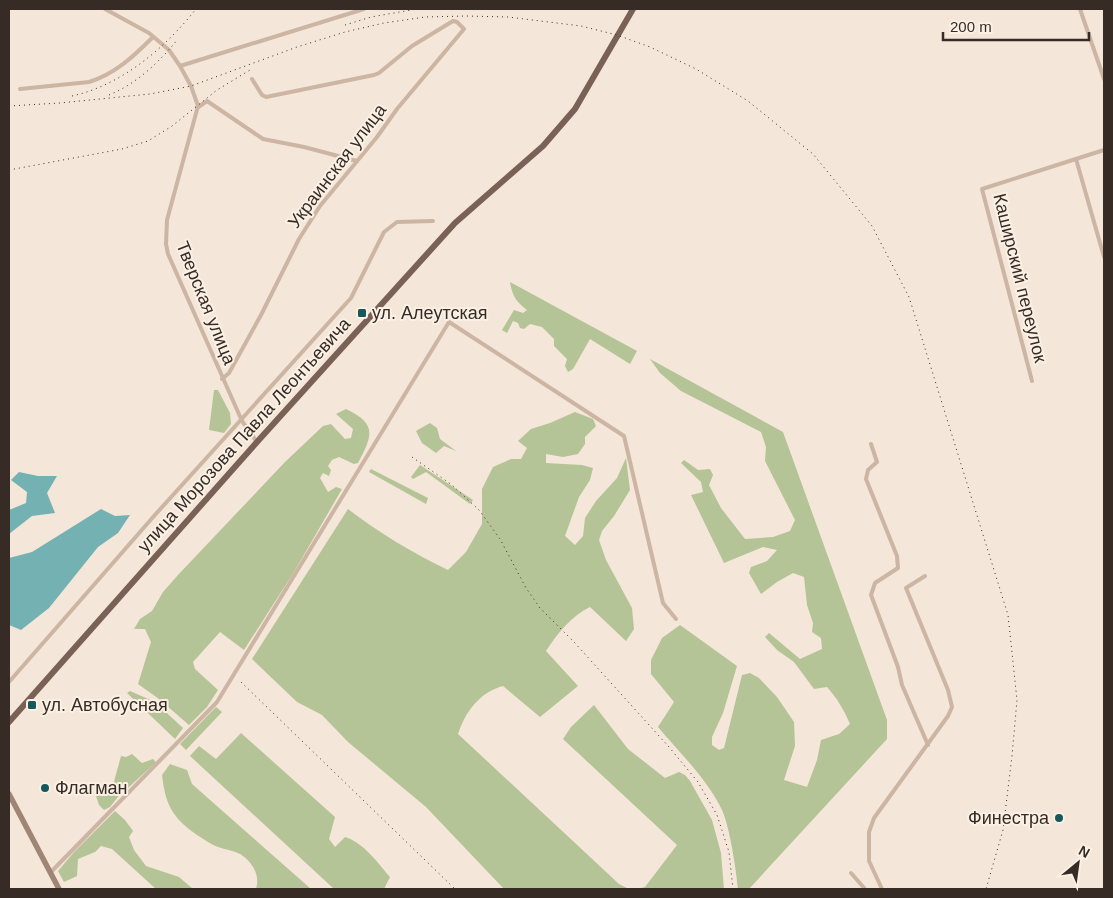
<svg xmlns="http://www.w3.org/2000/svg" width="1113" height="898" font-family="Helvetica,sans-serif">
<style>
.green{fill:#b5c496}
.water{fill:#74b1b3}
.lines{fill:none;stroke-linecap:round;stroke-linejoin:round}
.street{stroke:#cdb5a3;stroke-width:4}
.secondary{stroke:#a08474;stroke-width:5.5}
.primary{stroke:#7a6155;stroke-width:6}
.rail{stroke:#372b26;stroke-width:1;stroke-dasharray:1 4;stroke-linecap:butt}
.poi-dot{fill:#17585c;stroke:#fbf0e4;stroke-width:2}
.labels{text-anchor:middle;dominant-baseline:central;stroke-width:4;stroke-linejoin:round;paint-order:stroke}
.street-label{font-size:18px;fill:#372b26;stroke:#fbf0e4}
.poi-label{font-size:18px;fill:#372b26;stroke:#fbf0e4;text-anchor:start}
</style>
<rect width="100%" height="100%" fill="#f4e6d8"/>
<g class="green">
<path d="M510,282L637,351L630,364L590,339L573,369L568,372L565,366L567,359L554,346V339L542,327L530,324L524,329L520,328L518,323L513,321L507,333L502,330L514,310L523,313L527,310C516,302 512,295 510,282Z"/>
<path d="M650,359L783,432L887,720V739L749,889H738C736,869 730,828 722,810C708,780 679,752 658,727L674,702L651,674V660L662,638L680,625L737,666L723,713L712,737V745L719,750L724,748L742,675L750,673L759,678L777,697L794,722L795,746L784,780L807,787L817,760L821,740L839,734L850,724C844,710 837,698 827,687L814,689L794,662L777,650L765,637L769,633L800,659L822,649L821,638L812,632L813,623L807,605L804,577L793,573L777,582L761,594L749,573L751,567L767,561L777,550L763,547L724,563L691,495L703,492L701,482L681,463L684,460L698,470L710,469L713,475L709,485L721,508L745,539L773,537L790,531L795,520L765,461L766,447L761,432L681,391L660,373Z"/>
<polygon points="214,390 218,390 230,413 231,424 224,433 209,430"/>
<path d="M346,409C378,424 372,436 358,463L354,464L339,457L332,460L328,466L331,470L329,476L323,473L320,478L328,492L336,487L342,489L294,572L244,650L220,632L193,662L195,669L218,690L207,707L189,725L159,699L138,684L151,642L145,629H134L140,619L152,611L163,592L178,575L285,462L323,426L331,424L345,439L351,438L353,429L336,414Z"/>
<path d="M575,412L593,419L596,426L585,437V444L578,454L563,457L546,454V463L582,465L593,468L590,480L579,497L565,536L575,545L583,536L585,518L596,501L617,478L626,458L630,490L614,516L602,531L599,540L606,560L632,608L634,629L626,641L590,607C571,616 558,633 546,651L578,686L540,717L503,686C480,692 465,712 458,734L619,884L629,889H504L426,807L348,742L322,715L297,702L252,659L348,509C379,533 413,553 448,570L466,552L482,524V489L493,467L511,459H521L527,448L518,441L531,429L550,423Z"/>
<polygon points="430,423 437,428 440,439 456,451 444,446 436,453 422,443 416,431"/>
<polygon points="420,465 473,500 470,504 426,472 413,479 411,477"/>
<polygon points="371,469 428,498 426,504 369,472"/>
<polygon points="130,691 155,702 183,728 175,739 127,693"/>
<polygon points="594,705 628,749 665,778 679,772 685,775 690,781 712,820 721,853 724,889 638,889 645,887 677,845 563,739 571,727"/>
<polygon points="216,707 222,712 186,750 180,744"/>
<path d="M241,733L335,817L329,839L335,847L345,837C364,843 377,862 390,877L384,889H334L190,756L199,746L216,759Z"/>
<polygon points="132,754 142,763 153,759 156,762 128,788 119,783 117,788 121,793 110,807 104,810 99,805 96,796 103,792 112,789 121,756 126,757"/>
<path d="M170,764L187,770L192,784L311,889H256C260,877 254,864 243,856C237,851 226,850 218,847C206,842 182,826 175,815C166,803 164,790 162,775Z"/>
<polygon points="115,811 125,820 133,831 129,837 134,850 146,866 179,877 193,889 156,889 112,849 101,846 95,852 78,859 77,876 64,882 58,871 74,852"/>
</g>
<g class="water">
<polygon points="19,472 38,476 57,476 47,493 55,513 32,516 9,534 9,510 26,503 27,492 11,480"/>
<polygon points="101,509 115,516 130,515 118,533 98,547 49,608 21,630 9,625 9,558 32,552"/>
</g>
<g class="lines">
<g class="street">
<polyline points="105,9 149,33 169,50 180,66 191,86 198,106 167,220 166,244 168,254 242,421 257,442"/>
<polyline points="1080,9 1104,79"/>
<polyline points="180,66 364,9"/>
<path d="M20,89L89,82C115,74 134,56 153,37"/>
<polyline points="197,108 207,101 263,139 304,147 357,161"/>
<polyline points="1076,159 1104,257"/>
<polyline points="222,379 229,373 261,315 299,239 320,206 377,137 397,109 464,29 457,22 453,21 412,46 379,73 374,75 266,97 262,95 252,79"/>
<polyline points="1032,381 982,189 1104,150"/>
<polyline points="871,444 877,462 868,470 866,479 897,556 898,568 875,583 871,595 898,667 902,685 928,745"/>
<polyline points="9,682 154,516 351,298 384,232 397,222 433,221"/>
<polyline points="50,873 217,702 449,322 624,436 663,603 676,619"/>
<polyline points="851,873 865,889"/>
<polyline points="882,889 869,861 869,832 874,818 948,716 952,707 948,690 906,588 925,576"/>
</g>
<polyline class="secondary" points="9,794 59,889"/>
<polyline class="primary" points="9,722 257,442 455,223 543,146 575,109 633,9"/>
<g class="rail">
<polyline points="345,25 371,17 417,9"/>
<path d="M109,95C138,83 159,62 178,39"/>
<path d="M72,96C122,85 165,48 196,9"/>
<polyline points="9,106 60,103 150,94 191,86 297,47 345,32 384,23 425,17 466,16 508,17 581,26 617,35 650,47 696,69 748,101 813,154 872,226 909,297 1008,615 1017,700 1012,756 1003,830 986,889"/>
<polyline points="9,170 122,149 148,141 172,126 217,90 250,70"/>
<polyline points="412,457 452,485 479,510 500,539 526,588 540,608 574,642 669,747 698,782 717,815 729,852 733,889"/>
<polyline points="241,682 455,889"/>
</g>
</g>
<g class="poi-dot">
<rect x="357" y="308" width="10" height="10" rx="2.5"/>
<rect x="27" y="700" width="10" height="10" rx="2.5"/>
<circle cx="45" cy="788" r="5"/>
<circle cx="1059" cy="818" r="5"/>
</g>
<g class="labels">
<g class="street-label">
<text transform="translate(337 166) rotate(-53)">Украинская улица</text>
<text transform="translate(1020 278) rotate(76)">Каширский переулок</text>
<text transform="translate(206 303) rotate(68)">Тверская улица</text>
<text transform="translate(244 435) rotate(-48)">улица Морозова Павла Леонтьевича</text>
</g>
<g class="poi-label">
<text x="372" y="313">ул. Алеутская</text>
<text x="42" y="705">ул. Автобусная</text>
<text x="55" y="788">Флагман</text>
<text x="1049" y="818" text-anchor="end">Финестра</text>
</g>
</g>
<rect width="1113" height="898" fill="none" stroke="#372b26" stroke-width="20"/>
<g transform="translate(1078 863) rotate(29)" stroke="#fbf0e4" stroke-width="4" paint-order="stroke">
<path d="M0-4L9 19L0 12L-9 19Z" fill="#372b26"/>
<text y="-8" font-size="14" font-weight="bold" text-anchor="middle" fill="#372b26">N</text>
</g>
<path d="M943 32v8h146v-8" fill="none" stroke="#372b26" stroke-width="2.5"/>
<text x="950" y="32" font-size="15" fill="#372b26" stroke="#fbf0e4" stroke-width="4" paint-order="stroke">200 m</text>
</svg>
